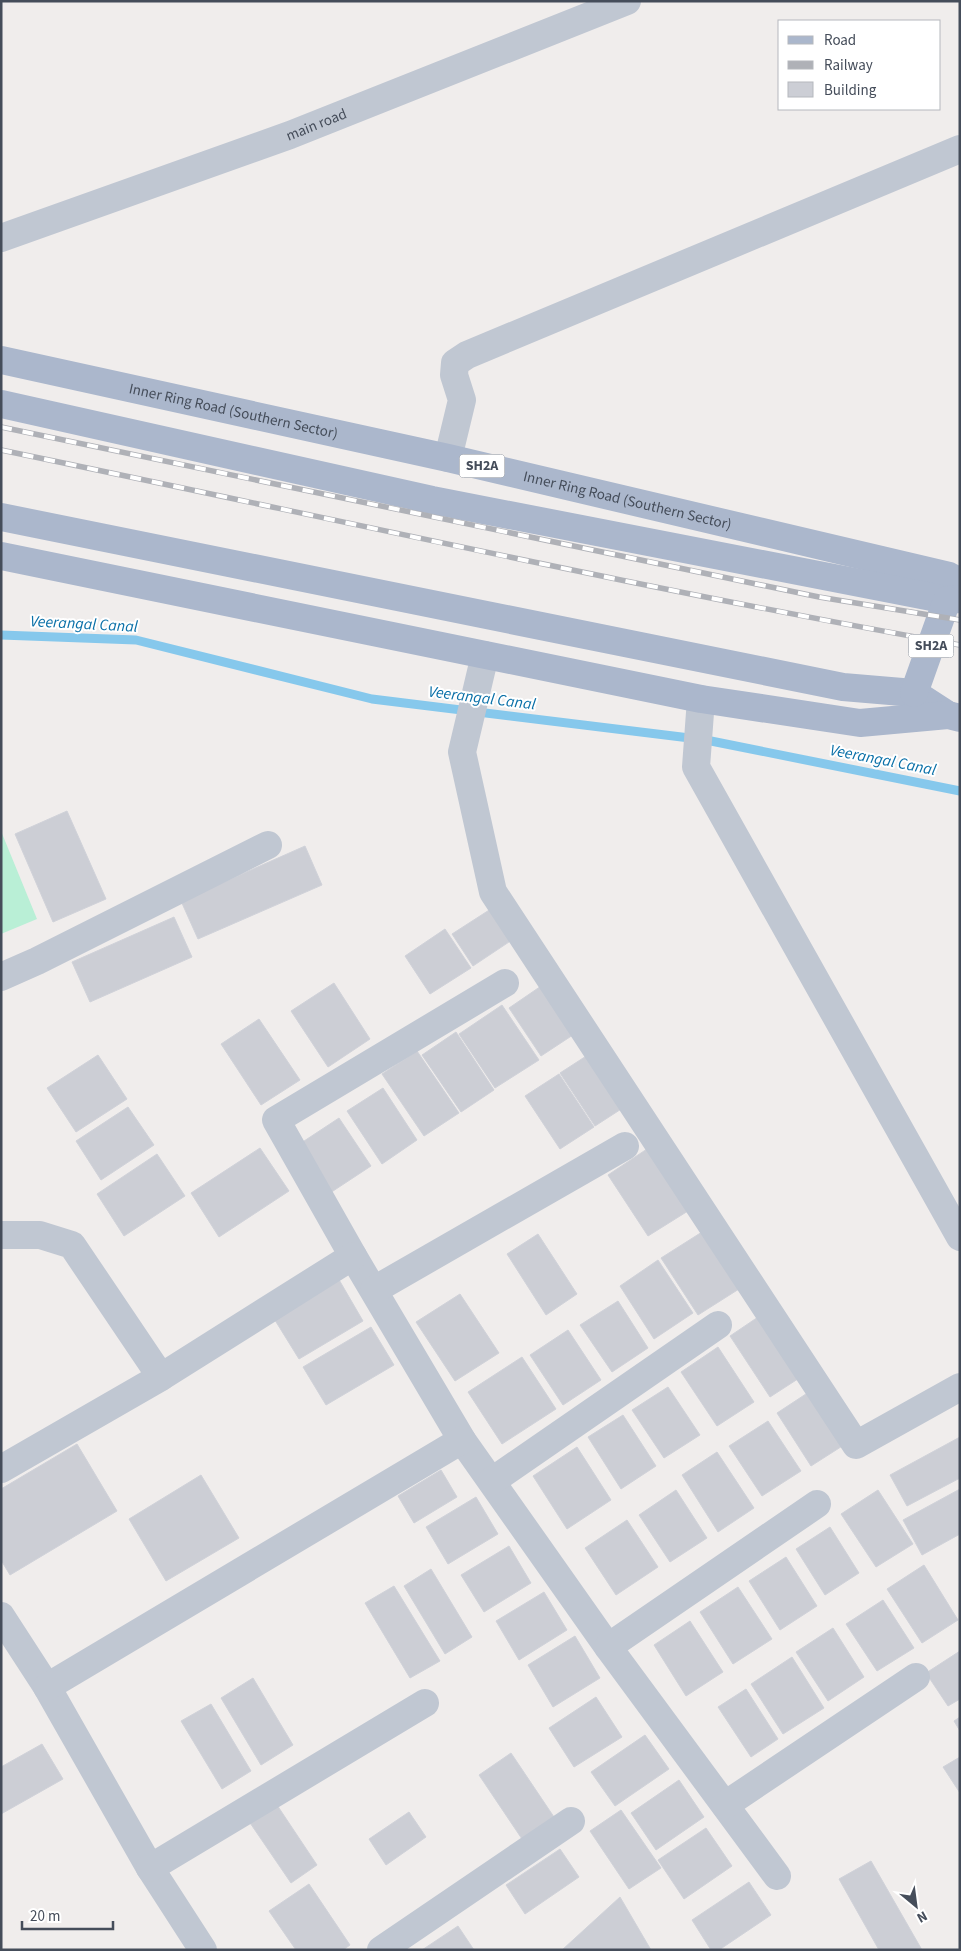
<svg xmlns="http://www.w3.org/2000/svg" width="961" height="1951" font-family="'Source Sans 3',sans-serif">
<style>
.green{fill:#b9efd6}
.lines{fill:none;stroke-linecap:round;stroke-linejoin:round}
.stream{stroke:#86c8ec;stroke-width:9}
.building{fill:#ccced5;stroke:#d0d2d9}
.minor{stroke:#c0c7d2;stroke-width:28}
.major{stroke:#abb7cc;stroke-width:28}
.rail-casing{stroke:#afb1b7;stroke-width:5.5}
.rail{stroke:#fff;stroke-width:4;stroke-dasharray:11;stroke-linecap:butt}
.labels{text-anchor:middle;dominant-baseline:central;stroke-width:4;stroke-linejoin:round;paint-order:stroke}
.shield{fill:#fff;stroke:#7d828c;stroke-width:1}
.shield-label{font-size:14px;font-weight:bold;fill:#454d5a}
.street-label{font-size:15px;fill:#454d5a;stroke:#fff}
.water-label{font-size:16px;font-style:italic;fill:#0a70a8;stroke:#fff}
</style>
<rect width="100%" height="100%" fill="#f0edec"/>
<polygon class="green" points="1,831 37,919 1,934"/>
<g class="lines">
<polyline class="stream" points="1,635 136,640 372,699 706,740 960,791"/>
</g>
<g class="building">
<polygon points="67,811 106,899 53,922 15,834"/>
<polygon points="305,846 322,885 198,939 181,901"/>
<polygon points="497,905 518,936 473,966 452,934"/>
<polygon points="174,917 192,957 90,1002 72,962"/>
<polygon points="445,929 471,968 430,994 405,956"/>
<polygon points="547,982 579,1031 541,1056 509,1008"/>
<polygon points="334,983 370,1039 328,1067 291,1011"/>
<polygon points="502,1005 539,1060 495,1088 459,1034"/>
<polygon points="259,1019 300,1080 261,1105 221,1044"/>
<polygon points="456,1032 494,1090 461,1112 422,1055"/>
<polygon points="417,1051 459,1113 424,1136 382,1074"/>
<polygon points="594,1051 629,1104 595,1126 560,1073"/>
<polygon points="98,1055 127,1099 76,1132 47,1088"/>
<polygon points="559,1074 594,1127 560,1149 525,1096"/>
<polygon points="383,1088 417,1140 382,1164 347,1111"/>
<polygon points="128,1107 154,1145 101,1180 76,1141"/>
<polygon points="339,1118 371,1166 330,1193 298,1145"/>
<polygon points="260,1148 289,1191 219,1237 191,1193"/>
<polygon points="647,1149 688,1211 648,1236 608,1175"/>
<polygon points="157,1154 185,1196 124,1236 97,1194"/>
<polygon points="702,1232 739,1289 698,1315 661,1258"/>
<polygon points="538,1234 577,1294 546,1315 507,1254"/>
<polygon points="658,1260 693,1313 654,1339 620,1286"/>
<polygon points="338,1278 363,1321 299,1359 273,1317"/>
<polygon points="460,1294 499,1353 455,1381 416,1322"/>
<polygon points="618,1301 648,1348 612,1372 580,1325"/>
<polygon points="764,1313 804,1375 770,1397 730,1336"/>
<polygon points="371,1327 394,1365 326,1405 303,1367"/>
<polygon points="568,1330 601,1380 563,1405 530,1355"/>
<polygon points="718,1347 754,1402 717,1426 681,1372"/>
<polygon points="522,1357 556,1409 502,1444 468,1392"/>
<polygon points="668,1387 700,1435 664,1458 632,1410"/>
<polygon points="812,1390 847,1443 811,1466 777,1413"/>
<polygon points="623,1415 656,1466 621,1489 588,1437"/>
<polygon points="768,1421 801,1471 762,1496 729,1446"/>
<polygon points="960,1437 960,1478 907,1506 890,1475"/>
<polygon points="77,1444 117,1511 10,1575 1,1560 1,1489"/>
<polygon points="577,1447 611,1500 567,1529 533,1476"/>
<polygon points="717,1452 754,1508 718,1532 682,1475"/>
<polygon points="441,1470 457,1497 414,1523 398,1496"/>
<polygon points="201,1475 239,1538 166,1581 129,1519"/>
<polygon points="960,1489 960,1534 922,1555 903,1520"/>
<polygon points="676,1490 707,1538 670,1562 639,1515"/>
<polygon points="878,1490 913,1544 876,1567 841,1514"/>
<polygon points="476,1497 498,1534 448,1564 426,1527"/>
<polygon points="627,1520 658,1567 616,1595 585,1548"/>
<polygon points="830,1527 859,1573 825,1595 796,1549"/>
<polygon points="509,1546 531,1583 484,1612 461,1575"/>
<polygon points="786,1557 817,1606 780,1630 749,1581"/>
<polygon points="924,1565 958,1620 922,1643 887,1589"/>
<polygon points="431,1569 472,1637 445,1654 404,1586"/>
<polygon points="394,1586 440,1661 410,1678 365,1603"/>
<polygon points="738,1587 772,1639 733,1664 700,1612"/>
<polygon points="544,1592 567,1630 519,1660 496,1621"/>
<polygon points="883,1600 914,1648 877,1671 846,1624"/>
<polygon points="690,1621 723,1672 686,1696 654,1645"/>
<polygon points="833,1628 864,1677 828,1701 796,1652"/>
<polygon points="575,1636 600,1678 553,1707 528,1665"/>
<polygon points="960,1651 960,1699 948,1706 926,1673"/>
<polygon points="792,1657 824,1708 783,1734 751,1684"/>
<polygon points="253,1678 293,1745 261,1765 221,1698"/>
<polygon points="746,1689 778,1739 751,1757 718,1707"/>
<polygon points="596,1697 622,1737 574,1767 549,1728"/>
<polygon points="211,1704 251,1771 222,1789 181,1721"/>
<polygon points="960,1717 960,1731 954,1721"/>
<polygon points="645,1735 669,1769 615,1806 591,1772"/>
<polygon points="42,1744 63,1779 1,1814 1,1767"/>
<polygon points="511,1753 554,1817 522,1839 479,1775"/>
<polygon points="960,1757 960,1793 943,1767"/>
<polygon points="679,1780 704,1817 656,1850 631,1813"/>
<polygon points="273,1799 317,1865 291,1883 246,1817"/>
<polygon points="621,1810 661,1868 629,1889 590,1831"/>
<polygon points="409,1812 426,1837 386,1865 369,1839"/>
<polygon points="706,1828 732,1866 684,1899 658,1860"/>
<polygon points="560,1849 579,1877 525,1914 506,1885"/>
<polygon points="871,1861 922,1950 879,1950 839,1879"/>
<polygon points="749,1882 771,1915 719,1950 711,1950 692,1920"/>
<polygon points="309,1884 350,1945 343,1950 296,1950 269,1911"/>
<polygon points="620,1897 651,1950 562,1950"/>
<polygon points="458,1926 474,1950 422,1950"/>
</g>
<g class="lines">
<g class="minor">
<path id="s1" d="M1,238L290,135L627,1"/>
<polyline points="448,458 462,400 454,375 455,363 467,355 960,149"/>
<polyline points="485,655 462,752 493,892 856,1445 960,1387"/>
<polyline points="701,699 696,767 960,1237"/>
<polyline points="1,977 37,961 268,845"/>
<polyline points="505,983 276,1120 353,1256 462,1440 608,1647 817,1504"/>
<polyline points="1,1235 40,1235 72,1245 161,1377"/>
<polyline points="374,1290 625,1146"/>
<polyline points="1,1469 161,1377 353,1256"/>
<polyline points="492,1481 718,1325"/>
<polyline points="1,1616 47,1687 150,1868 203,1950"/>
<polyline points="608,1647 777,1876"/>
<polyline points="47,1687 462,1440"/>
<polyline points="725,1805 916,1677"/>
<polyline points="150,1868 425,1703"/>
<polyline points="381,1950 571,1821"/>
</g>
<g class="major">
<path id="s2" d="M1,360L448,458L949,576L960,582"/>
<polyline points="1,404 432,500 947,600 960,599"/>
<polyline points="1,517 843,687 914,693 948,715"/>
<polyline points="1,556 701,699 860,723 948,715 960,718"/>
<polyline points="914,693 947,600"/>
</g>
<defs>
<g id="rail">
<polyline points="1,427 819,597 960,620"/>
<path d="M1,450C321,516 639,588 960,645"/>
</g>
</defs>
<use href="#rail" class="rail-casing"/>
<use href="#rail" class="rail"/>
</g>
<g class="labels">
<g class="shield">
<rect x="459.5" y="454.5" width="45" height="23" rx="4"/>
<rect x="908.5" y="634.5" width="45" height="23" rx="4"/>
</g>
<g class="shield-label">
<text x="482" y="466">SH2A</text>
<text x="931" y="646">SH2A</text>
</g>
<g class="street-label">
<text stroke="none"><textPath href="#s1" startOffset="335">main road</textPath></text>
<text stroke="none"><textPath href="#s2" startOffset="238">Inner Ring Road (Southern Sector)</textPath></text>
<text stroke="none"><textPath href="#s2" startOffset="642">Inner Ring Road (Southern Sector)</textPath></text>
</g>
<g class="water-label">
<text transform="translate(84 624) rotate(3)">Veerangal Canal</text>
<text transform="translate(482 698) rotate(7)">Veerangal Canal</text>
<text transform="translate(883 760) rotate(11)">Veerangal Canal</text>
</g>
</g>
<rect width="961" height="1951" fill="none" stroke="#454d5a" stroke-width="5"/>
<rect x="778" y="20" width="162" height="90" fill="#ffffff" stroke="#b5b8bd"/>
<rect x="788" y="36" width="25" height="8" fill="#abb7cc" stroke="#b5b8bd"/>
<text x="824" y="45" font-size="15" fill="#454d5a">Road</text>
<rect x="788" y="61" width="25" height="8" fill="#afb1b7" stroke="#b5b8bd"/>
<text x="824" y="70" font-size="15" fill="#454d5a">Railway</text>
<rect x="788" y="82" width="25" height="15" fill="#ccced5" stroke="#b5b8bd"/>
<text x="824" y="95" font-size="15" fill="#454d5a">Building</text>
<g transform="translate(916 1906) rotate(151)" stroke="#ffffff" stroke-width="4" paint-order="stroke">
<path d="M0-4L9 19L0 12L-9 19Z" fill="#454d5a"/>
<text y="-8" font-size="14" font-weight="bold" text-anchor="middle" fill="#454d5a">N</text>
</g>
<path d="M22 1921v8h91v-8" fill="none" stroke="#454d5a" stroke-width="2.5"/>
<text x="30" y="1921" font-size="15" fill="#454d5a" stroke="#ffffff" stroke-width="4" paint-order="stroke">20 m</text>
</svg>
